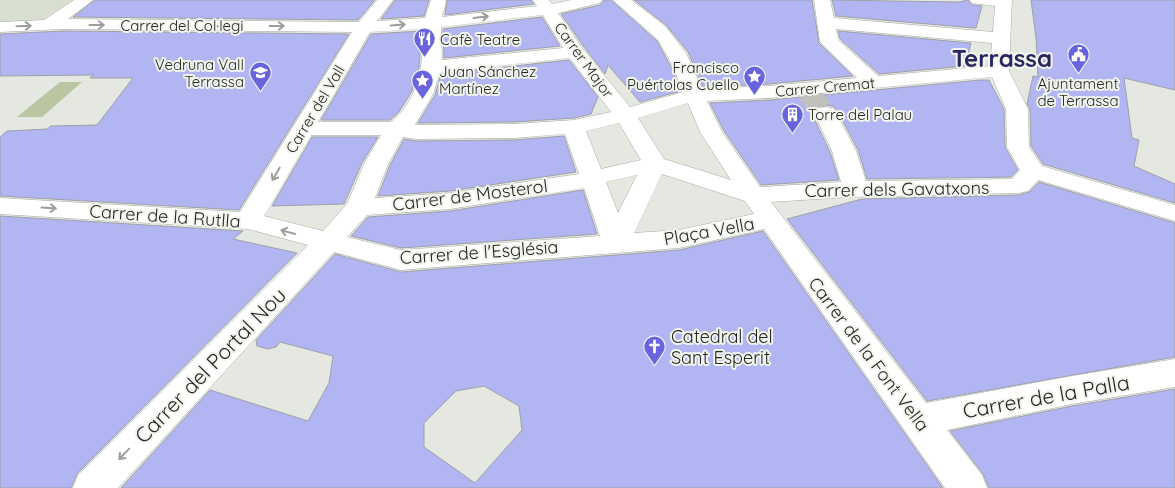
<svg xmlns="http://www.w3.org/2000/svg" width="1175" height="488" font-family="Quicksand,sans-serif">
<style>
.built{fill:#d9dfd0}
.green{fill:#b9c6a1}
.building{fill:#b1b5f1;stroke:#9fa0a8;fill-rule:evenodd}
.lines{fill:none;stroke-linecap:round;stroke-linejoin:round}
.street-tunnel{stroke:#bfc1ba;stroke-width:22;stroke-dasharray:22 11;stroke-linecap:butt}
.street-casing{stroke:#a8aba3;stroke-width:1}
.street{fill:#fff;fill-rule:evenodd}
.oneway{stroke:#9d9d9c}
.labels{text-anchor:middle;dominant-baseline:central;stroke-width:4;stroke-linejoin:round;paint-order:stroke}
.far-street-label{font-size:15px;fill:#252623;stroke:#f2f5ed}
.far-poi-label{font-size:15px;fill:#252623;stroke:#f2f5ed;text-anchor:start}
.street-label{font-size:18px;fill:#252623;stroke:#f2f5ed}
.poi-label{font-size:18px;fill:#252623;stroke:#f2f5ed;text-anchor:start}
.near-street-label{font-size:21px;fill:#252623;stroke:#f2f5ed}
.far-town-label{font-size:24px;font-weight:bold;fill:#292660;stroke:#f2f5ed}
</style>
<rect width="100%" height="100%" fill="#e5e8e0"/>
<polygon class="built" points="0,0 76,0 50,18 40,21 6,23 0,21"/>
<polygon class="green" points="60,82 82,82 42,117 17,117"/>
<g class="building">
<polygon points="95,0 375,0 358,20 73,17"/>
<polygon points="395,0 429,0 424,16 381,19"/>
<polygon points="447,0 531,0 534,4 445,15"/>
<polygon points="604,0 611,0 657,41 671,67 681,91 640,102 608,65 605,74 584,47 561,14 600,5"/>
<polygon points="634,0 812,0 819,43 853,76 769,84 703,87 688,52 666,25"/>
<polygon points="832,0 959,2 968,0 972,5 982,6 976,28 974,28 836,16"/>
<polygon points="1031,0 1175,0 1175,90 1124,78 1132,138 1139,140 1134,166 1175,184 1175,203 1043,164 1031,146 1030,109 1027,104 1033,76 1038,77 1036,38"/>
<polygon points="542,17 560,46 444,58 443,29"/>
<polygon points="64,31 349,34 239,210 0,196 0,137 7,131 47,129 51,126 97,125 133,78 90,78 94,75 0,76 0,34"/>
<polygon points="422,31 419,67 412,91 399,112 390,120 321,120 371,34"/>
<polygon points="838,31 971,43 965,66 879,74 840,39"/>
<polygon points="569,60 598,97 591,114 574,118 514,122 418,123 435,95 441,74"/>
<polygon points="981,80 989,80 1004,109 1005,147 1018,170 1011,177 867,179 858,150 838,112 833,106 825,105 815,107 812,114 830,152 839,180 761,185 724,131 710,103 769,100"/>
<polygon points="564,136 576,172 450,191 378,196 390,165 404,139 416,141 514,140"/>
<polygon points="312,137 378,137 362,163 344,204 272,206"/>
<polygon points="1039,182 1175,223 1175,357 927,401 787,219 862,199 1019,195 1029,192"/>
<polygon points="583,190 597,234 401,248 351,236 368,217 450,211"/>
<polygon points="0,216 243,231 233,239 297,253 77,474 71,488 0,488"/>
<path d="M763,231L943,488H121L210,390L308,421L329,383L333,356L280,342L276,347L268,349L257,346L256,340L335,254L401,272L679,250ZM484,386L519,406L522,430L475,483L424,447V423L456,391Z"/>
<polygon points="1175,389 1175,488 989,488 983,474 950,431 1072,406"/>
</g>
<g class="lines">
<polyline class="street-tunnel" points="808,92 825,113"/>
<defs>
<path id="street" d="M74,0H93L68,19L359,22L377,0H393L377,21L425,18L431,0H445L446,2L442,17L537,6L533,0H549L552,4L571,0H602L600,3L558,13L582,48L630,107L683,92L673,66L658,40L613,0H631L665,26L686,53L702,89L769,86L857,78L820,42L814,0H830L834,18L993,32L995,6L972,3L970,0H1012L1009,71L1028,109L1029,147L1042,166L1175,205V221L1038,180L1028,191L1019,193L849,197L771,202L926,403L1072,376L1175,359V387L1072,404L947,430L982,475L987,488H945L764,229L679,248L401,270L334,252L118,488H73L78,475L308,245L248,229L0,214V198L240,212L352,32L64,29L0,32V22L44,20ZM543,15L563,48L442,60L441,27ZM424,29C423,62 420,100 391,122H318L370,32ZM836,29L992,43L990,66L878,76L838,40ZM570,58L611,112L574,120L514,124L415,125L433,94L440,72ZM992,77L1006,109L1007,147L1020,170L1012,179L866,181L856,151L836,113L833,108L825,107L817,108L814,113L832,151L841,182L760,187L722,132L707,101L769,98ZM688,103L700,132L731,180L664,159L638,118ZM619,123L641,160L601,169L586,131ZM565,134L579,174L450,193L375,198L388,164L403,137L416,139L514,138ZM311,135H381L364,164L347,204L323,231L264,216ZM662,174L745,201L754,214L679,230L634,233ZM637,175L618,213L606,182ZM584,188L600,236L401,250L347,237L367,215L450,209Z"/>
</defs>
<use href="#street" class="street-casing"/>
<use href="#street" class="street"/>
</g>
<defs><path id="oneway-shaft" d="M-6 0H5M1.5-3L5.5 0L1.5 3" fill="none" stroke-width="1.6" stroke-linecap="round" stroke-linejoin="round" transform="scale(1.25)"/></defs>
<g class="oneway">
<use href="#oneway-shaft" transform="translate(481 17) rotate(-7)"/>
<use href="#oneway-shaft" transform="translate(97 25)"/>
<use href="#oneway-shaft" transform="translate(398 25) rotate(-4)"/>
<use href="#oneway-shaft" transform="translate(24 26) rotate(-2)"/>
<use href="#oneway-shaft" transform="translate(277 26)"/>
<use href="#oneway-shaft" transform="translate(276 174) rotate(120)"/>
<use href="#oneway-shaft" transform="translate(49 208) rotate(4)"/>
<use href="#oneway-shaft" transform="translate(288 232) rotate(-165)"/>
<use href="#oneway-shaft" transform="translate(124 454) rotate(134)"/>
</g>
<defs>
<symbol id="restaurant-pin" viewBox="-11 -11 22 30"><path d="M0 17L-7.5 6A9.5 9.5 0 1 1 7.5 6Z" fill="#6963dd" stroke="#f2f5ed"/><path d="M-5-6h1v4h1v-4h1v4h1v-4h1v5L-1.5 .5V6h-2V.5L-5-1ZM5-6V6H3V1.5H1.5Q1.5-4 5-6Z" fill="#fff"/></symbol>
<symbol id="civic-pin" viewBox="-11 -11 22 30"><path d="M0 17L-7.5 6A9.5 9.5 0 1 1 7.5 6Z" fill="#6963dd" stroke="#f2f5ed"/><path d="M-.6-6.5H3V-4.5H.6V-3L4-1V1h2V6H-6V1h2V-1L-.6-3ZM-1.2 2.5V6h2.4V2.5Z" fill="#fff"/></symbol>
<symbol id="school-pin" viewBox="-11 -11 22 30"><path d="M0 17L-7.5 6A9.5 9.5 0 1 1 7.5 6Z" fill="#6963dd" stroke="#f2f5ed"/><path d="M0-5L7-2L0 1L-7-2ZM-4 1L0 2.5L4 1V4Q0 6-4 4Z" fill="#fff"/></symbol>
<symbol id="sight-pin" viewBox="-11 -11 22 30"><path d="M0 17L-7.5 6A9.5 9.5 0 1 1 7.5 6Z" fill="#6963dd" stroke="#f2f5ed"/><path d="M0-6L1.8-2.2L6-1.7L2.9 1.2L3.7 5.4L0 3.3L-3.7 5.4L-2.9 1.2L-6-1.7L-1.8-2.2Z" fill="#fff"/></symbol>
<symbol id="building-pin" viewBox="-11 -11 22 30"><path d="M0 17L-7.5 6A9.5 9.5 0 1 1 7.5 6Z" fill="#6963dd" stroke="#f2f5ed"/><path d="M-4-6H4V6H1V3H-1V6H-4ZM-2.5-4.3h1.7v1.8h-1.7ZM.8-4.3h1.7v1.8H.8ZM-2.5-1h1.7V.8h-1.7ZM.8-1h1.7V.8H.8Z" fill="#fff"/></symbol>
<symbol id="church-pin" viewBox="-11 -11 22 30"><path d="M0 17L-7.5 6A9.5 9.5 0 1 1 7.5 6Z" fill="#6963dd" stroke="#f2f5ed"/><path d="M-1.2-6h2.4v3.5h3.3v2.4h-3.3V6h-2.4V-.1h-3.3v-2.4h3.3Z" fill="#fff"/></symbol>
</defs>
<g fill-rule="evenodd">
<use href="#restaurant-pin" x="412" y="26" width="25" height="34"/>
<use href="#civic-pin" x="1066" y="42" width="25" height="34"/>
<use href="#school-pin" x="248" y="60" width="25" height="34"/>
<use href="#sight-pin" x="742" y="64" width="25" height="34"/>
<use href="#sight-pin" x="410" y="68" width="25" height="34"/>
<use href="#building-pin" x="780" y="102" width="25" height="34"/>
<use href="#church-pin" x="642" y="334" width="25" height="34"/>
</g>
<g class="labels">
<g class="far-street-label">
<text x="182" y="25">Carrer del Col·legi</text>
<text transform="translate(584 60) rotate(54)">Carrer Major</text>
<text transform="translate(825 87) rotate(-5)">Carrer Cremat</text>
<text transform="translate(315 109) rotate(-59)">Carrer del Vall</text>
</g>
<g class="far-poi-label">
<text x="440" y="39">Cafè Teatre</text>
<text x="244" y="64" text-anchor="end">Vedruna Vall<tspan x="244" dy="17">Terrassa</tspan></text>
<text x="739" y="67" text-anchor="end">Francisco<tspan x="739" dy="17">Puértolas Cuello</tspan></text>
<text x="439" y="71">Juan Sánchez<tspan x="439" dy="17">Martínez</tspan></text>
<text x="1078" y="83" text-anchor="middle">Ajuntament<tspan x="1078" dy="17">de Terrassa</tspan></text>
<text x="808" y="114">Torre del Palau</text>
</g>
<g class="street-label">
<text transform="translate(897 189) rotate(-1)">Carrer dels Gavatxons</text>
<text transform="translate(470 195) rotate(-7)">Carrer de Mosterol</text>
<text transform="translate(165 216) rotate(4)">Carrer de la Rutlla</text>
<text transform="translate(709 231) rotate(-10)">Plaça Vella</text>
<text transform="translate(479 252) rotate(-4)">Carrer de l'Església</text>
<text transform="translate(869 354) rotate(53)">Carrer de la Font Vella</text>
</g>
<g class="poi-label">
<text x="671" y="336">Catedral del<tspan x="671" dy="21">Sant Esperit</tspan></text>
</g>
<g class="near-street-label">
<text transform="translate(210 365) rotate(-46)">Carrer del Portal Nou</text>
<text transform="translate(1046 396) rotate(-10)">Carrer de la Palla</text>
</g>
<g class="far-town-label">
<text x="1002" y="58">Terrassa</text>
</g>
</g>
</svg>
